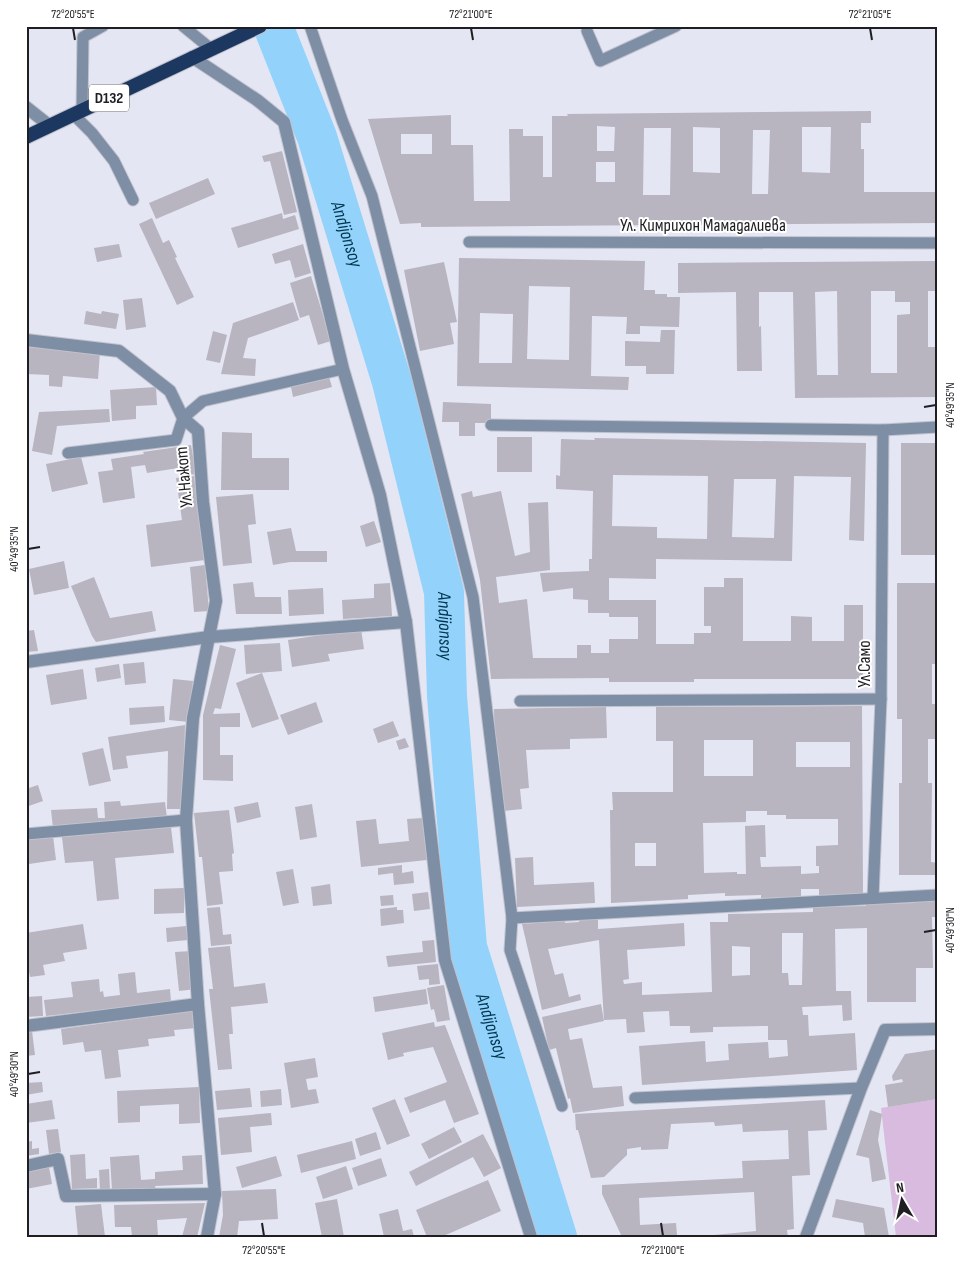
<svg xmlns="http://www.w3.org/2000/svg" width="964" height="1263" font-family="'Sofia Sans Condensed',sans-serif">
<style>
.green{fill:#d8bbdf}
.lines{fill:none;stroke-linecap:round;stroke-linejoin:round}
.river{stroke:#93d3fb;stroke-width:40}
.building{fill:#b8b4c0;fill-rule:evenodd}
.service-casing{stroke:#c0c2ce;stroke-width:13}
.minor-casing{stroke:#c0c2ce;stroke-width:14}
.trunk-casing{stroke:#c0c2ce;stroke-width:16}
.service{stroke:#7e8ea4;stroke-width:11}
.minor{stroke:#7e8ea4;stroke-width:12}
.trunk{stroke:#1c3860;stroke-width:14}
.ticks{fill:none;stroke:#1e1e23;stroke-width:2}
.labels{text-anchor:middle;dominant-baseline:central;stroke-width:4;stroke-linejoin:round;paint-order:stroke}
.shield{fill:#fff;stroke:#626265;stroke-width:1}
.shield-label{font-size:16px;font-weight:bold;fill:#1e1e23}
.street-label{font-size:18px;fill:#1e1e23;stroke:#fff}
.water-label{font-size:19px;font-style:italic;fill:#00354f;stroke:#fff}
.neatline{fill:none;stroke:#1e1e23;stroke-width:2}
.ticks-label{font-size:12px;text-anchor:middle;fill:#1e1e23}
</style>
<rect width="100%" height="100%" fill="#e4e6f3"/>
<polygon class="green" points="938,1099 938,1237 896,1237 881,1108"/>
<g class="lines">
<path class="river" id="s1" d="M273,26L317,137L392,382L444,592L447,696L467,947L557,1237"/>
</g>
<g class="building">
<path d="M871,111V123H861V149H864V192H938V223L421,227V223L400,224L368,119L451,115V145H473L474,201H510L509,129H523V136H543V177H552V116H568L567,114ZM597,126L615,127L614,151H597ZM693,127L720,128V173L693,172ZM802,127H831L830,173L802,172ZM644,128H671L670,195H643ZM753,130H770L768,194H752ZM401,134H432V154H401ZM596,162H615V182H596Z"/>
<polygon points="282,151 297,212 284,215 270,161 264,162 262,156"/>
<polygon points="208,178 215,194 156,219 149,203"/>
<polygon points="282,213 283,219 295,215 299,229 238,248 231,228"/>
<polygon points="152,218 163,243 169,240 177,257 175,258 194,297 177,305 139,224"/>
<polygon points="119,244 122,257 97,262 94,248"/>
<polygon points="303,244 311,273 295,278 290,260 275,264 272,254"/>
<path d="M459,258L645,261L644,290H655V294H667V297H680L679,327L640,326V334H626L627,317L592,316L591,376L629,377L628,390L457,386ZM529,286L570,287L569,360L527,359ZM480,313L513,314L512,363H479Z"/>
<path d="M938,261V291H928V347H938V397L795,398L793,292H759V327L761,326L762,371H737L736,292L678,293V263ZM837,291L838,375H817L815,292ZM871,291H895V302H910V314L897,315V373H871Z"/>
<polygon points="444,262 457,322 450,323 454,344 420,351 404,270"/>
<polygon points="311,276 331,341 318,345 309,315 300,318 290,283"/>
<polygon points="142,298 146,327 126,330 123,300"/>
<polygon points="293,302 299,320 248,338 243,358 256,359 255,376 221,374 233,323"/>
<polygon points="86,311 101,314 102,311 119,314 116,329 84,324"/>
<polygon points="661,330 675,330 674,374 646,374 646,366 625,366 625,341 660,342"/>
<polygon points="213,331 227,335 220,363 206,360"/>
<polygon points="26,347 100,352 98,379 63,376 62,387 49,386 49,375 26,374"/>
<polygon points="329,377 332,387 293,397 291,387"/>
<polygon points="156,387 157,405 136,406 136,419 112,421 110,390"/>
<polygon points="443,402 491,404 491,423 475,423 475,436 459,436 459,422 442,422"/>
<polygon points="109,409 110,422 57,426 52,455 32,451 39,412"/>
<polygon points="222,432 252,433 252,458 289,458 289,490 221,490"/>
<rect x="497" y="437" width="35" height="35"/>
<path d="M594,438L866,443L864,541L849,540L851,477L794,476L792,561L656,559V579L609,578V600H656V644H694V633H711V626H704V587H724V578H743V641H791V616L812,617V641H844V605H863V679H694V682H609V678L491,679L480,580L461,494L472,491L473,497L501,491L515,556L530,552L528,503L548,502L550,570L496,577L499,603L527,599L533,658H577V645H591V653H609V639H638V617H609V613H588V600L573,599V588L543,592L540,573L589,571V559H592L593,491L556,489V475L560,476L561,439L595,440ZM613,475L708,476L707,539L657,538V527L612,526ZM734,479H776L774,538L732,537Z"/>
<polygon points="901,443 938,443 938,460 936,460 938,524 936,524 935,555 901,555"/>
<polygon points="191,445 196,474 179,477 178,468 147,473 145,465 131,467 135,498 103,503 98,472 113,470 111,459 144,454 143,452"/>
<polygon points="81,457 88,484 52,492 46,464"/>
<polygon points="194,476 205,560 151,567 146,525 182,520 176,478"/>
<polygon points="253,494 256,524 248,525 252,563 223,566 216,497"/>
<polygon points="374,521 381,542 366,547 360,526"/>
<polygon points="291,528 296,551 327,551 327,562 290,562 273,565 267,532"/>
<polygon points="64,561 69,588 34,595 29,569"/>
<polygon points="205,565 209,611 194,612 190,567"/>
<polygon points="94,577 110,618 152,611 156,631 96,642 92,636 71,586"/>
<polygon points="253,582 255,597 281,597 282,614 236,614 233,584"/>
<polygon points="390,583 392,616 343,619 342,600 374,598 374,584"/>
<polygon points="897,583 938,583 938,603 935,603 935,628 938,628 938,664 932,664 932,704 938,704 938,739 928,739 928,783 932,783 931,862 938,863 938,875 899,875 899,783 902,783 902,719 897,719"/>
<polygon points="323,588 324,614 289,616 288,590"/>
<polygon points="361,629 364,649 328,654 330,661 292,667 288,640"/>
<polygon points="34,630 38,651 26,652 26,631"/>
<polygon points="280,643 282,671 246,674 244,645"/>
<polygon points="220,645 236,649 221,709 215,708 213,714 240,713 240,727 220,727 220,755 233,755 233,781 203,780 203,715"/>
<polygon points="144,662 146,683 125,685 123,664"/>
<polygon points="119,664 121,678 97,682 95,668"/>
<polygon points="83,669 87,699 51,705 46,675"/>
<polygon points="262,673 279,719 252,728 236,683"/>
<polygon points="173,679 193,681 189,722 169,720"/>
<polygon points="316,702 323,722 288,735 280,715"/>
<polygon points="164,706 165,722 130,725 129,708"/>
<path d="M862,706L863,895L819,896V889H801V897L761,898V895L725,896V893L688,895V899L611,903L610,810H613L612,792H673V741H656V707ZM704,740H753V776H704ZM796,742H850V767H796ZM746,811H767V815H786V819H838V845L816,846V866H819V873L801,874V866L761,867L760,857H766L765,825L745,826L746,874H737V872L704,873L703,823L746,822ZM635,843H656V866H635Z"/>
<polygon points="606,707 607,738 570,739 570,749 526,750 529,788 520,789 522,809 504,811 498,750 495,751 494,709"/>
<polygon points="393,721 399,736 378,743 373,729"/>
<polygon points="185,725 183,809 167,809 168,751 126,756 128,768 113,770 108,737"/>
<polygon points="405,738 409,747 399,750 396,741"/>
<polygon points="103,748 111,781 89,786 82,753"/>
<polygon points="38,785 43,801 26,807 26,789"/>
<polygon points="120,801 121,806 165,802 167,818 53,828 51,810 97,808 98,818 105,818 104,802"/>
<polygon points="258,802 261,817 237,823 234,807"/>
<polygon points="312,804 317,837 300,840 295,807"/>
<polygon points="229,810 234,853 232,854 233,871 219,872 223,904 207,906 202,857 199,857 194,813"/>
<polygon points="423,818 427,860 361,867 356,821 376,819 379,844 409,841 407,819"/>
<polygon points="171,827 174,853 115,858 119,899 97,901 93,861 65,863 62,837"/>
<polygon points="53,836 56,860 29,864 26,840"/>
<polygon points="533,857 534,885 594,882 595,903 517,907 515,858"/>
<polygon points="402,865 402,873 413,871 414,883 394,885 393,873 378,875 378,868"/>
<polygon points="293,869 299,903 283,906 276,872"/>
<polygon points="330,884 332,904 313,906 311,887"/>
<polygon points="184,888 184,913 154,914 154,889"/>
<polygon points="428,892 430,909 414,911 412,894"/>
<polygon points="393,895 394,905 381,906 380,896"/>
<path d="M915,899H938V917H932L933,968H916V1002H867V928L835,929L836,991H851L852,1020L843,1021L842,1005L802,1007L803,1015H808L809,1036L855,1033L857,1070L642,1085L639,1046L705,1041L706,1062L729,1060L728,1044L768,1042L769,1058L788,1056L787,1040H768V1026L713,1027V1032L690,1033V1026H670L669,1011L643,1012L645,1032L627,1033L626,1019L604,1020L599,940L548,949L555,975L563,973L569,997L580,994L581,1000L542,1010L522,924L565,921V923L579,922V920L598,919V929L684,923L685,946L627,950L629,979L623,980L624,984L642,982V995L712,992L710,922H728V914L813,912V907L866,906V904L915,903ZM782,933H803L802,985H789L788,973H782ZM732,946L750,947V975L732,976Z"/>
<polygon points="220,907 223,935 231,934 232,944 211,946 207,908"/>
<polygon points="397,907 397,910 403,910 404,923 381,926 380,909"/>
<polygon points="83,924 87,949 63,953 65,961 43,965 45,975 30,977 26,956 26,933"/>
<polygon points="186,926 188,940 167,942 166,928"/>
<polygon points="434,940 436,962 388,967 386,956 423,952 422,941"/>
<polygon points="230,946 234,987 265,983 268,1003 231,1007 233,1034 229,1034 232,1069 218,1070 209,989 213,989 208,948"/>
<polygon points="192,951 196,989 179,991 175,952"/>
<polygon points="438,964 440,984 429,985 429,979 419,980 417,966"/>
<polygon points="135,972 137,993 170,989 171,1002 46,1016 44,1000 73,997 71,982 99,979 100,992 103,991 104,997 120,995 118,974"/>
<polygon points="444,985 450,1020 437,1022 434,1009 431,1010 427,988"/>
<polygon points="426,989 428,1004 375,1012 373,997"/>
<polygon points="42,996 43,1016 26,1017 26,997"/>
<polygon points="601,1004 604,1021 568,1029 570,1040 582,1038 593,1088 622,1086 624,1106 573,1113 570,1098 568,1099 556,1048 549,1050 542,1017"/>
<polygon points="193,1011 196,1028 174,1030 175,1036 148,1039 149,1046 118,1050 121,1077 105,1079 101,1050 85,1052 83,1042 63,1045 61,1029"/>
<polygon points="434,1022 435,1027 445,1025 479,1114 454,1123 445,1100 410,1113 404,1098 447,1082 433,1047 403,1053 404,1056 388,1060 382,1033"/>
<polygon points="32,1031 35,1055 26,1056 26,1032"/>
<polygon points="938,1049 938,1099 888,1107 885,1085 903,1082 902,1079 893,1081 892,1076 905,1054"/>
<polygon points="315,1058 318,1077 306,1079 308,1090 316,1089 319,1103 291,1108 284,1063"/>
<polygon points="42,1082 43,1092 26,1095 26,1083"/>
<polygon points="199,1087 200,1123 179,1124 179,1104 140,1106 140,1122 118,1123 117,1091"/>
<polygon points="250,1088 252,1107 217,1110 215,1091"/>
<polygon points="281,1089 282,1105 261,1107 260,1091"/>
<polygon points="395,1099 410,1136 387,1145 372,1108"/>
<polygon points="52,1100 55,1119 26,1123 26,1104"/>
<polygon points="825,1100 827,1130 808,1131 810,1175 792,1176 794,1229 787,1230 788,1237 714,1237 714,1235 756,1231 754,1192 639,1198 640,1225 676,1223 677,1235 622,1237 602,1194 602,1185 743,1178 742,1161 789,1159 788,1130 743,1132 742,1124 715,1126 714,1122 671,1124 668,1149 641,1150 641,1147 627,1149 627,1155 604,1177 591,1178 578,1130 576,1130 575,1114"/>
<polygon points="870,1110 882,1114 878,1140 886,1179 872,1182 869,1158 856,1155"/>
<polygon points="271,1113 272,1125 250,1127 252,1152 221,1155 218,1118"/>
<polygon points="454,1127 462,1142 429,1159 421,1144"/>
<polygon points="58,1129 61,1152 49,1154 46,1130"/>
<polygon points="376,1132 381,1149 360,1156 355,1139"/>
<polygon points="483,1134 501,1168 484,1177 473,1157 416,1186 409,1172"/>
<polygon points="32,1141 32,1149 39,1148 39,1154 26,1156 26,1142"/>
<polygon points="352,1141 356,1159 301,1173 297,1155"/>
<polygon points="85,1154 86,1179 97,1178 97,1188 72,1189 70,1155"/>
<polygon points="139,1155 141,1180 155,1179 155,1172 183,1170 182,1156 202,1155 203,1184 155,1186 156,1190 131,1191 131,1189 112,1190 110,1157"/>
<polygon points="276,1156 282,1176 242,1188 236,1167"/>
<polygon points="381,1158 387,1176 358,1186 352,1168"/>
<polygon points="346,1166 353,1189 323,1199 316,1177"/>
<polygon points="49,1167 52,1184 26,1189 26,1170"/>
<polygon points="109,1169 110,1190 100,1190 99,1170"/>
<polygon points="488,1180 501,1211 441,1237 427,1237 416,1210"/>
<polygon points="276,1189 278,1219 239,1221 237,1237 219,1237 223,1215 222,1191"/>
<polygon points="337,1199 344,1237 322,1237 315,1203"/>
<polygon points="836,1199 884,1208 889,1237 865,1237 863,1223 832,1217"/>
<polygon points="205,1203 197,1237 182,1237 187,1218 157,1220 158,1237 132,1237 131,1227 115,1227 114,1205"/>
<polygon points="101,1204 105,1237 78,1237 75,1206"/>
<polygon points="398,1209 403,1231 412,1229 414,1237 384,1237 379,1214"/>
</g>
<g class="lines">
<defs>
<g id="service">
<polyline points="183,26 211,49"/>
<polyline points="310,26 342,120 372,196 473,597 512,918 510,950 562,1106"/>
<polyline points="587,31 600,61 676,26"/>
<polyline points="82,111 83,37 103,26"/>
<polyline points="74,115 92,133 114,161 133,200"/>
<polyline points="469,242 938,243"/>
<polyline points="491,425 883,430 938,427"/>
<polyline points="68,453 176,440 183,418 203,401 343,369"/>
<polyline points="520,701 881,699"/>
<polyline points="26,834 186,820"/>
<polyline points="873,898 881,699 883,430"/>
<polyline points="512,918 938,895"/>
<polyline points="635,1098 861,1088"/>
</g>
<g id="minor">
<polyline points="192,57 257,100 284,122 343,369 380,495 406,622 445,960 531,1237"/>
<polyline points="26,107 50,126"/>
<polyline points="26,340 119,351 170,391 183,418 198,431 203,502 216,601 193,718 186,820 198,1004 215,1194 207,1237"/>
<polyline points="26,662 209,637 406,622"/>
<polyline points="26,1026 198,1004"/>
<polyline points="26,1166 58,1159 66,1196 215,1194"/>
<polyline points="806,1237 861,1088 885,1030 938,1029"/>
</g>
<polyline id="trunk" points="26,137 260,26"/>
</defs>
<use href="#service" class="service-casing"/>
<use href="#minor" class="minor-casing"/>
<use href="#trunk" class="trunk-casing"/>
<use href="#service" class="service"/>
<use href="#minor" class="minor"/>
<use href="#trunk" class="trunk"/>
</g>
<path class="ticks" d="M73,28L75,40M471,28L473,40M870,28L872,40M924,407L936,405M28,549L40,547M924,932L936,930M28,1074L40,1072M262,1223L264,1236M661,1223L663,1236"/>
<g class="labels">
<rect class="shield" x="89" y="84.5" width="40" height="27" rx="4"/>
<g class="shield-label">
<text x="109" y="98">D132</text>
</g>
<g class="street-label">
<text x="703" y="225">Ул. Кимрихон Мамадалиева</text>
<text transform="translate(184 477) rotate(-95)">Ул.Нажот</text>
<text transform="translate(864 664) rotate(-90)">Ул.Само</text>
</g>
<g class="water-label">
<text stroke="none"><textPath href="#s1" startOffset="221">Andijonsoy</textPath></text>
<text stroke="none"><textPath href="#s1" startOffset="626">Andijonsoy</textPath></text>
<text stroke="none"><textPath href="#s1" startOffset="1031">Andijonsoy</textPath></text>
</g>
</g>
<rect width="964" height="1263" fill="none" stroke="#ffffff" stroke-width="55"/>
<g transform="translate(902 1200) rotate(351)" stroke="#ffffff" stroke-width="4" paint-order="stroke">
<path d="M0-4L9 19L0 12L-9 19Z" fill="#1e1e23"/>
<text y="-8" font-size="14" font-weight="bold" text-anchor="middle" fill="#1e1e23">N</text>
</g>
<rect x="28" y="28" width="908" height="1208" class="neatline"/>
<g class="ticks-label">
<text x="73" y="18">72°20'55"E</text>
<text x="471" y="18">72°21'00"E</text>
<text x="870" y="18">72°21'05"E</text>
<text transform="translate(950 405) rotate(-90)" y="4">40°49'35"N</text>
<text transform="translate(14 549) rotate(-90)" y="4">40°49'35"N</text>
<text transform="translate(950 930) rotate(-90)" y="4">40°49'30"N</text>
<text transform="translate(14 1074) rotate(-90)" y="4">40°49'30"N</text>
<text x="264" y="1254">72°20'55"E</text>
<text x="663" y="1254">72°21'00"E</text>
</g>
</svg>
